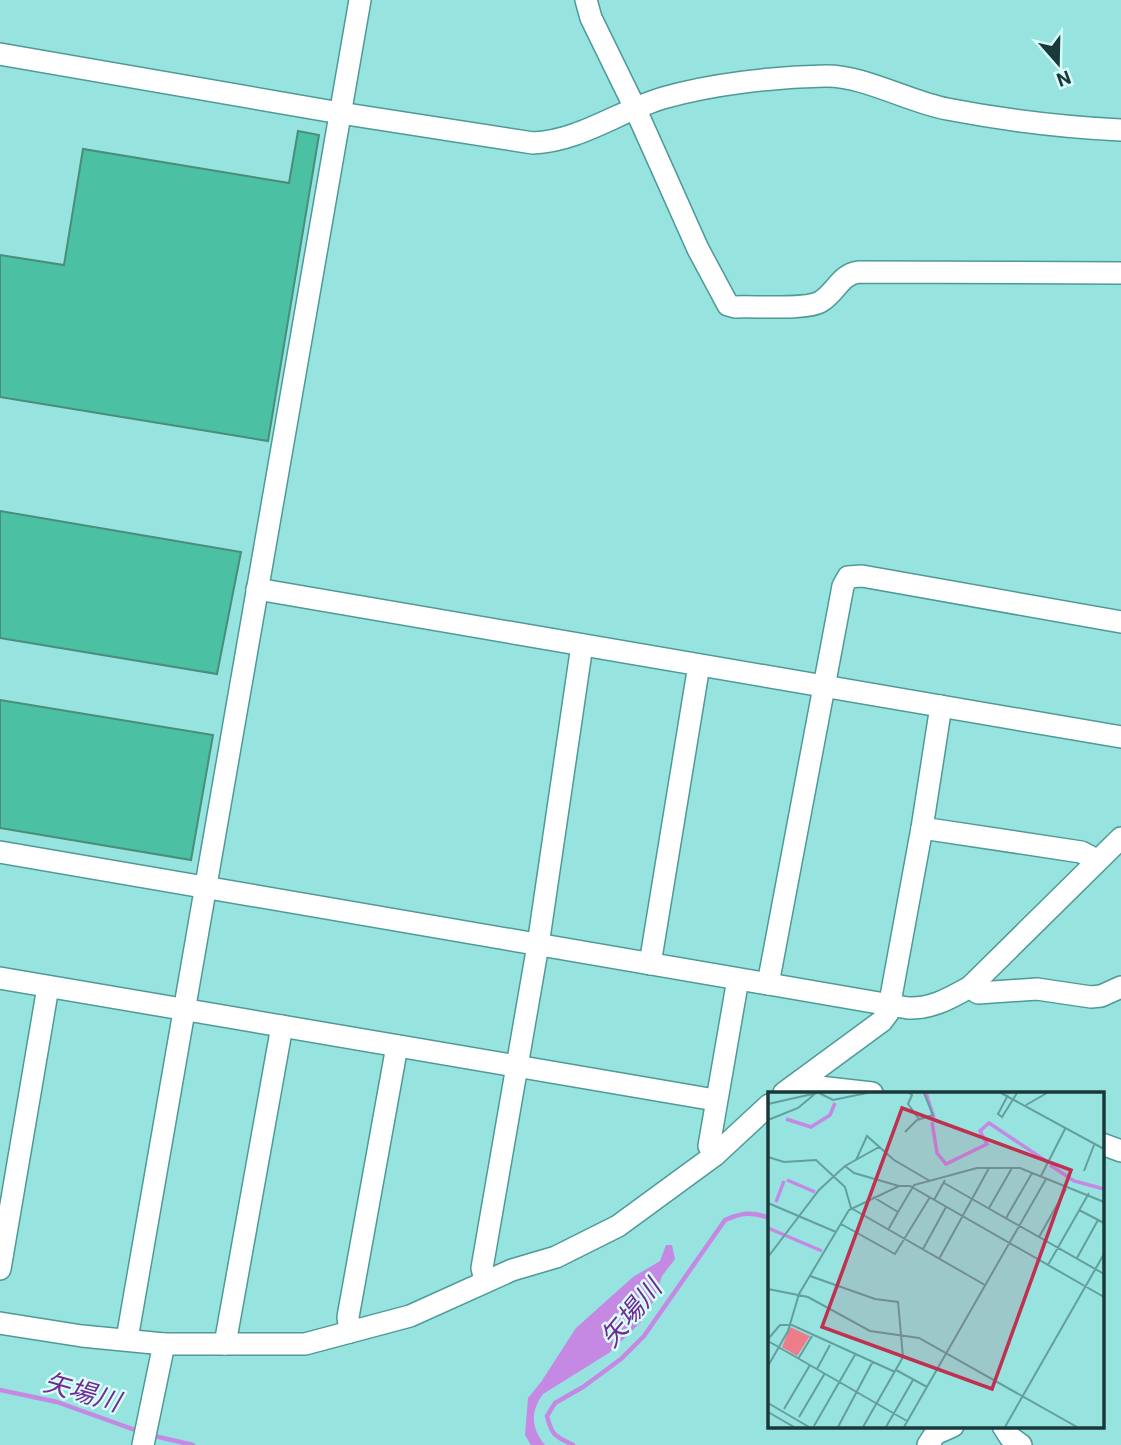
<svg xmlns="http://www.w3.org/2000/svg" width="1121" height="1445" font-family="Roboto,'Noto Sans JP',sans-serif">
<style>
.water{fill:#c589e4}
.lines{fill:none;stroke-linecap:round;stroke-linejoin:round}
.stream{stroke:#c589e4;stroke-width:4.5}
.building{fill:#4bc0a2;stroke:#498d7a;stroke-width:2}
.minor-casing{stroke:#4d9a98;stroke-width:24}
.minor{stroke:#fff;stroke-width:21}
.labels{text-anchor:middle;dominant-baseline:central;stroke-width:5;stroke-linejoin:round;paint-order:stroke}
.water-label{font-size:26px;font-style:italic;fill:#732894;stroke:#d7fcfa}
.inset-river{fill:none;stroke:#c589e4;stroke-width:3.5}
.inset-road{fill:none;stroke:#649f9d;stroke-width:2}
.view{fill:#c0304f;fill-opacity:0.15;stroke:#c0304f;stroke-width:3.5}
.inset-edge{fill:none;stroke:#1a3a39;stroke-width:3.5}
</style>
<rect width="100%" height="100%" fill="#96e3e0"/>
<path class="water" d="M666,1245H672L675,1259L662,1276L654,1300L641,1322L609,1353L543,1394C530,1412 531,1428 545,1445H531L525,1435L528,1398L541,1382L576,1328L633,1277L660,1261Z"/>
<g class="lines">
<g class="stream">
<polyline points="0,1390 57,1402 138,1431"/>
<polyline points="150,1435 193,1445"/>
<path d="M573,1445C555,1436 552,1436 547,1416L555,1403L583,1387L621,1359L644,1336L725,1220C741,1213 752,1211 769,1218"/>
</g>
</g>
<g class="building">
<polygon points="298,131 319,135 268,441 0,397 0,255 64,265 83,149 289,183"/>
<polygon points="0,511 241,552 217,674 0,638"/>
<polygon points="0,700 213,735 191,860 0,828"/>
</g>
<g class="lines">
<defs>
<g id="minor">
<path d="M586,0L591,18L635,108L698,249L728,305L735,307C754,306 806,310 820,302C836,293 840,274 859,272L1121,273"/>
<path d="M0,54L340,113L533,143C580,141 619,111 663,98C712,84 774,77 825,76C863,75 909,102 947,109C1004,120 1063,127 1121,130"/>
<polyline points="257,589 1121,737"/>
<polyline points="941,706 922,828 1081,852 1089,856 1095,863"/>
<path d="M0,852L908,1008C932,1009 950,998 970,987L1121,838"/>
<polyline points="650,964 699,665"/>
<polyline points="0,978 715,1100"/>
<polyline points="768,984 843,586 848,577 862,576 1121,622"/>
<polyline points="970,987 978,993 1037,989 1091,997 1101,996 1121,987"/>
<polyline points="801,1081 810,1086 872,1093"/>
<polyline points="784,1093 882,1021 888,1013 922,828"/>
<polyline points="1102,1144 1121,1151"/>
<polyline points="715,1155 709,1146 738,979"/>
<polyline points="0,1269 48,987"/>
<polyline points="485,1281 482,1268 538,945 582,645"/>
<polyline points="0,1323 82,1336 164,1344 305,1344 410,1316 512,1270 556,1257 618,1226 715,1155 769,1105"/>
<polyline points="350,1332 348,1317 397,1046"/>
<polyline points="127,1339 360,0"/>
<polyline points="225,1344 282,1026"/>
<polyline points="1003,1426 1010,1437 1021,1445"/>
<polyline points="143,1445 164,1344"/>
<polyline points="928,1445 935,1434 953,1426"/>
</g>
</defs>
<use href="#minor" class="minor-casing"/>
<use href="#minor" class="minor"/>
</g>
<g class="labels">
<g class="water-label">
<text transform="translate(631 1313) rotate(-50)">矢場川</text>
<text transform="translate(82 1392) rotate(16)">矢場川</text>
</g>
</g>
<g transform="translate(768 1092)">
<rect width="336" height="336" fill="#96e3e0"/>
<path d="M22,235L42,244L29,264L14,255Z" fill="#ed7d8b"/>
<path class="inset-river" d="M158,1L166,26M18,27L43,35L62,23L67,11M164,30L169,61L178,72L219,52L212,39L221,31L278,69M282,73L306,89L336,97M19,88L47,100M8,110L16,89M0,136L54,159"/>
<path class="inset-road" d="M51,1L65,8L99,1M141,1L144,3L140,12L151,27M233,1L336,57M240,3L230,22L234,25L249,1M0,12L49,1M258,13L279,1M0,28L30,16L48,1M137,40L149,28L165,23L156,1M0,65L16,70L48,68L77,95L83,116M88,68L99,44L126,68L162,89M77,74L86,81L131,94M316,79L326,53M273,84L297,37M176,91L336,182M105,105L130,120L120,138M166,108L177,88M0,111L68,140M83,116L217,193M221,116L244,76M311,118L336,131M130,120L146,93L209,76H252L336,110M238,126L264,81M73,132L127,162L162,105M271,145L298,97M155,157L178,115M0,165L51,98L77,74L111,55M309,166L330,128M171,167L221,76M280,173L321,101M42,184L107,207L130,210L135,265L95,335M0,197L40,205L102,239L151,246L309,335M0,247L12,233H24L127,280M0,249L139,329M30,267L44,244M0,274L20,239L31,202L81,118L131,94H142L336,205M49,277L62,253M128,278L159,295M0,311L41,335M16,317L42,273M0,320L26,335M31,325L57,281M46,334L88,261M70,335L105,269M118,335L145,288M136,335L278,87M237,335L336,162"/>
<path class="view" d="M134,16L303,78L224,297L54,235Z"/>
<rect width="336" height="336" class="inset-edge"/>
</g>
<g transform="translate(1058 63) rotate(160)" stroke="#d7fcfa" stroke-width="5" paint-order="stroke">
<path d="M0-5L12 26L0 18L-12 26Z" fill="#1a3a39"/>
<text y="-10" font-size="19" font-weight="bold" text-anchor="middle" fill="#1a3a39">N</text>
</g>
</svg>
